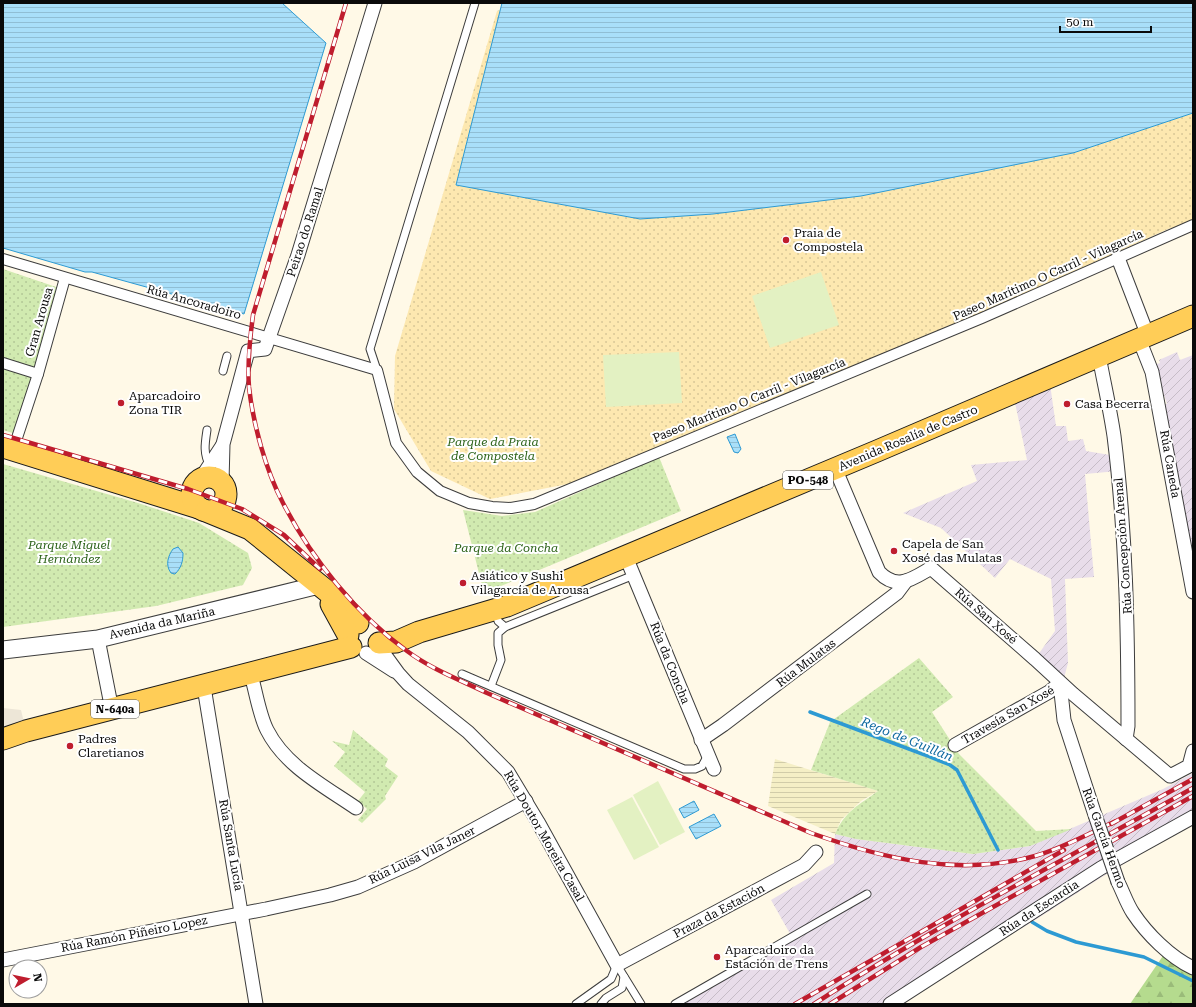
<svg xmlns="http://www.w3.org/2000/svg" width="1196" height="1007" font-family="'Roboto Serif',serif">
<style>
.industrial{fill:url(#industrial-furrows)}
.farmland{fill:url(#farmland-rules)}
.grass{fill:url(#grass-dots)}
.forest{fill:url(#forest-firs)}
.sand{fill:url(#sand-dots)}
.pitch{fill:#e3f1c2}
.plaza{fill:#ede6d7}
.water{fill:url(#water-rules);stroke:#2d9ad3}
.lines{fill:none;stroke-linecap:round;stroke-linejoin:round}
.stream{stroke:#2d9ad3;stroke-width:3.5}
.service-casing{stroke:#3d3d3d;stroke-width:9}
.pedestrian-casing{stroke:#3d3d3d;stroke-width:12}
.minor-casing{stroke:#3d3d3d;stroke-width:15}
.tertiary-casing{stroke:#3d3d3d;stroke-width:19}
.primary-casing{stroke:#1b1b1b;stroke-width:23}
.service{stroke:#fff;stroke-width:7}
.pedestrian{stroke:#fff;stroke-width:10}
.minor{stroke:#fff;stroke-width:13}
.tertiary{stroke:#fff;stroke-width:17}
.primary{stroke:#ffcd57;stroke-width:21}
.rail-casing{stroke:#bf1d2e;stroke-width:4.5}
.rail{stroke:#fff;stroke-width:3;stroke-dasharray:9;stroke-linecap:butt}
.minor-bridge-casing{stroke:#3d3d3d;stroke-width:15;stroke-linecap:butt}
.minor-bridge{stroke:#fff;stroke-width:13}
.poi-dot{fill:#bf1d2e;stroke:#fff;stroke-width:1.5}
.labels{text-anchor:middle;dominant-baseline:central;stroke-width:4;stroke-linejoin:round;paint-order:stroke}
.shield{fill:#fff;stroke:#545454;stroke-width:1}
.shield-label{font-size:11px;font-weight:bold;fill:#0a0a0a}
.street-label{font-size:12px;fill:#0a0a0a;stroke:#fff}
.poi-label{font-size:12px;fill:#0a0a0a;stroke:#fff;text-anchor:start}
.park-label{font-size:12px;font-style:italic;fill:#2c6319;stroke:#fff}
.water-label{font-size:13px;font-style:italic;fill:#0f699f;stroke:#fff}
</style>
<defs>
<pattern id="industrial-furrows" width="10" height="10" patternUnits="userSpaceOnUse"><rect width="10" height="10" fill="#e8ddea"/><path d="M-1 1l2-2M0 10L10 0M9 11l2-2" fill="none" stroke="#c6bcc7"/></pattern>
<pattern id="farmland-rules" width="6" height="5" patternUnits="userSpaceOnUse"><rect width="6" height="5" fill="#f5efc6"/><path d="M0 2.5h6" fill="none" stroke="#d1cca9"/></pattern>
<pattern id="grass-dots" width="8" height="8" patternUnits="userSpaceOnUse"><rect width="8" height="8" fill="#d1eab0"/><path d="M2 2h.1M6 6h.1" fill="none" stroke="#b2c796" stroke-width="1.8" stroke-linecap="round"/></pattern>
<pattern id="forest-firs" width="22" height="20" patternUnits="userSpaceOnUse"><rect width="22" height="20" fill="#b5db8e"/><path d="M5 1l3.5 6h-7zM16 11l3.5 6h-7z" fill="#9abb79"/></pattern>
<pattern id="sand-dots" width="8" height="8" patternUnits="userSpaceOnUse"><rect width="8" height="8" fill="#fde8b0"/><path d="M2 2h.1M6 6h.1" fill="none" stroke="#d8c696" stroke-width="1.8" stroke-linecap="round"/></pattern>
<pattern id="water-rules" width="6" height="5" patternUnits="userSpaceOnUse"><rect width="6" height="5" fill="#a9dff9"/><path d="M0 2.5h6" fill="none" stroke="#90bed4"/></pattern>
</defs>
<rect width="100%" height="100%" fill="#fff9e7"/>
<g class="industrial">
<polygon points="1177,352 1180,360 1193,355 1193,565 1165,404 1167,404 1154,365 1160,363 1159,360"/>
<polygon points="1049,377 1056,426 1066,426 1068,441 1083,439 1086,451 1116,456 1118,471 1085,474 1094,577 1065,579 1068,663 1064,678 1035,659 1055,631 1051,579 1010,559 995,578 941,528 903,513 977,481 971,465 1027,460 1013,393"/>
<polygon points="1193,773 1193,823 1105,875 1032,922 893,1004 679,1004 793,939 771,900 834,863 835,834 856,839 973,854 1030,846 1163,789"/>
</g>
<polygon class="farmland" points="775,759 878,791 861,801 841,820 835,834 768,806"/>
<g class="grass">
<polygon points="3,269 62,289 33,372 19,435 3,430"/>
<polygon points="659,457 681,511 484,593 463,510 502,516 535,512"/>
<polygon points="3,464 138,503 199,523 248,553 252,568 243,585 156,606 3,627"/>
<path d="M919,658L953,697L932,712L959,754L1036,831L1072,829L1030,846L973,854L856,839L835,834C845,811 859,805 878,791L811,770L830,722Z"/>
<polygon points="353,730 388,759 385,766 398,776 385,796 386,799 362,823 358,820 367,809 358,801 365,792 334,766 345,752 332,741 349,745"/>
</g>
<polygon class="forest" points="1167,950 1193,968 1193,1004 1130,1004"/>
<polygon class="sand" points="517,3 1193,15 1193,222 1168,229 903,349 568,484 490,499 431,471 394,409 395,356 497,11"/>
<g class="pitch">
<polygon points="821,272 839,325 770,348 752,296"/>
<polygon points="679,352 682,403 606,407 603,355"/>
<polygon points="658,781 685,832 660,845 633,795"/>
<polygon points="632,797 659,847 634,860 607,810"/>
</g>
<polygon class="plaza" points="3,708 21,710 26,731 3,739"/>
<g class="water">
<polygon points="3,3 282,3 326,43 244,314 92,272 85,272 3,248"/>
<polygon points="502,3 1193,3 1193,113 1073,153 861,196 713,214 640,219 456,185"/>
<polygon points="735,434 741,449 738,453 734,452 727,437"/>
<path d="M178,547L183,553C183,562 181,568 175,574L171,573C165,565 168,556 173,549Z"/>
<polygon points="694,801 699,810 684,818 679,809"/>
<polygon points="714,814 721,826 696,839 689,827"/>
</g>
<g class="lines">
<g class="stream">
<polyline points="810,712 925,755 950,765 957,770 998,850"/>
<polyline points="1032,922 1047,931 1076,942 1144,957 1193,981"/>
</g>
<defs>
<g id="service">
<polyline points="377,370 370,349 475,3"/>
<polyline points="223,371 227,356"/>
<path d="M207,430C205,443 203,454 210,466"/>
<polyline points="495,611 498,621 505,627"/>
<polyline points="462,674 684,769 695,769 702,766 708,755"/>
<polyline points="491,686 501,660 498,645 498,633 505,627 634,575"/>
<polyline points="617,965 641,1004"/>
<polyline points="576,1004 611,979 617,965"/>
<polyline points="601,1004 606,998 622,988 624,977"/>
<polyline points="675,1004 867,894"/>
</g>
<g id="pedestrian">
<polyline points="3,259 377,370 396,443 417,472 440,491 469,503 492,507 511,508 534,504 982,318 1193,225"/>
<polyline points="3,363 38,374 13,450"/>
<polyline points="38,374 65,278"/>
</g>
<g id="minor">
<polyline points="1118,258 1148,336"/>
<polyline points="1139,339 1152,372 1193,592"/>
<path d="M1099,356C1104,383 1110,409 1114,436C1126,532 1128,630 1128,726L1126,739"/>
<path d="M835,468L879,572C897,591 912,579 931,568L1035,659L1073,694L1170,776L1189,766L1193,751"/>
<polyline points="201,478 222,446"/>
<polyline points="222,482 223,444 248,351 265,349 298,255 375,3"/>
<polyline points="626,557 714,769"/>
<polyline points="98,639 112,710"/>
<polyline points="377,646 382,651 398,673 408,684 468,732 508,772 538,822 617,965 804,865 816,852"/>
<polyline points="366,653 394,671"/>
<path d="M251,675C256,692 259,714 267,730C285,766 324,786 356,808"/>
<polyline points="1060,683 1064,720 1095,815"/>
<polyline points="204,687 256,1004"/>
<polyline points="701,740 723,725 897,593 906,581"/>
<polyline points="955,745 1049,692 1060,683"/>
<path d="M1118,882C1123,892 1127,904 1133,913C1147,934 1170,957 1193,968"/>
<polyline points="3,960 266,909 330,895 358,887 414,862 526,801"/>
<polyline points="890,1004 1101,868 1193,817"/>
</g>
<polyline id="tertiary" points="3,650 98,639 319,585"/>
<g id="primary">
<polyline points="3,447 202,509"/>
<circle cx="209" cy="494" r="17"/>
<polyline points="206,511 250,529 338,600 358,623"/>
<polyline points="331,604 348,635"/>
<polyline points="379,643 396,642 419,632 507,606 877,451 1193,316"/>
<polyline points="3,739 26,731 351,647"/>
</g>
</defs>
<use href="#service" class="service-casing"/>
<use href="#pedestrian" class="pedestrian-casing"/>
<use href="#minor" class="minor-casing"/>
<use href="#tertiary" class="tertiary-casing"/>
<use href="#primary" class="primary-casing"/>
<use href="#service" class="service"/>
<use href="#pedestrian" class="pedestrian"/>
<use href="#minor" class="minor"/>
<use href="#tertiary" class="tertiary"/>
<use href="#primary" class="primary"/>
<defs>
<g id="rail">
<path d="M346,3L253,315C250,338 247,363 249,387C253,424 266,471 283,503C311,558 357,615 407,651C431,669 460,680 487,693L811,833C884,859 959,877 1035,856C1063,848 1090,833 1116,821"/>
<polyline points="3,435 188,489 242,509 284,535 320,569"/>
<polyline points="1111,824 1193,779"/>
<polyline points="795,1004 1064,850"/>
<path d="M814,1004C937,925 1066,859 1193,788"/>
<polyline points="830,1004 921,947 1193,796"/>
</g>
</defs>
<use href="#rail" class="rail-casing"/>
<use href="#rail" class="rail"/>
<defs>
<polyline id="minor-bridge" points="1095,815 1118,882"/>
</defs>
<use href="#minor-bridge" class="minor-bridge-casing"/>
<use href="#minor-bridge" class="minor-bridge"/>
</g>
<g class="poi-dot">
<circle cx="786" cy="240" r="4"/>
<circle cx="121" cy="403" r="4"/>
<circle cx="1067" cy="404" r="4"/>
<circle cx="894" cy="551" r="4"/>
<circle cx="463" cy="583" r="4"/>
<circle cx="70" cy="746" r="4"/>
<circle cx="717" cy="957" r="4"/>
</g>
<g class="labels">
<g class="shield">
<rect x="783" y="471" width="50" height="18" rx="3"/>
<rect x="91" y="700" width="48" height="18" rx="3"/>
</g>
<g class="shield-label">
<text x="808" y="480">PO-548</text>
<text x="115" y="709">N-640a</text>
</g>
<g class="street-label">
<text transform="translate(305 232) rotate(-72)">Peirao do Ramal</text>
<text transform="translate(1048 275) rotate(-24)">Paseo Marítimo O Carril - Vilagarcía</text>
<text transform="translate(194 302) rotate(16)">Rúa Ancoradoiro</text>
<text transform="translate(39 322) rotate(-74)">Gran Arousa</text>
<text transform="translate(749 400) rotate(-22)">Paseo Marítimo O Carril - Vilagarcía</text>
<text transform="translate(908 438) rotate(-23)">Avenida Rosalía de Castro</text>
<text transform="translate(1170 464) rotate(80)">Rúa Caneda</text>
<text transform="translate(1123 546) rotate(-94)">Rúa Concepción Arenal</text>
<text transform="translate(986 616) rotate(41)">Rúa San Xosé</text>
<text transform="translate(162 623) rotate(-13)">Avenida da Mariña</text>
<text transform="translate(670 663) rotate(68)">Rúa da Concha</text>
<text transform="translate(806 663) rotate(-37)">Rúa Mulatas</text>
<text transform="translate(1008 715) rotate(-30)">Travesía San Xosé</text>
<text transform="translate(544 836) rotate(60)">Rúa Doutor Moreira Casal</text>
<text transform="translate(1104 838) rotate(70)">Rúa García Hermo</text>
<text transform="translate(231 845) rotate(80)">Rúa Santa Lucía</text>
<text transform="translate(422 855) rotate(-26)">Rúa Luisa Vila Janer</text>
<text transform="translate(1039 908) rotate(-33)">Rúa da Escardia</text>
<text transform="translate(719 911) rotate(-28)">Praza da Estación</text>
<text transform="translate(134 934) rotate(-11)">Rúa Ramón Piñeiro Lopez</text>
</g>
<g class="poi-label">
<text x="794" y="233">Praia de<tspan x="794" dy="14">Compostela</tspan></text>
<text x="129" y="396">Aparcadoiro<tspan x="129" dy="14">Zona TIR</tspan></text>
<text x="1075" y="404">Casa Becerra</text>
<text x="902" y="544">Capela de San<tspan x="902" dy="14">Xosé das Mulatas</tspan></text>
<text x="471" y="576">Asiático y Sushi<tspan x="471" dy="14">Vilagarcía de Arousa</tspan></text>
<text x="78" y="739">Padres<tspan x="78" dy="14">Claretianos</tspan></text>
<text x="725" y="950">Aparcadoiro da<tspan x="725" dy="14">Estación de Trens</tspan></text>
</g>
<g class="park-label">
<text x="493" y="442">Parque da Praia<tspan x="493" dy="14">de Compostela</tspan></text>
<text x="69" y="545">Parque Miguel<tspan x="69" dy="14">Hernández</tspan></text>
<text x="506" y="548">Parque da Concha</text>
</g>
<g class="water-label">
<text transform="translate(907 739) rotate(22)">Rego de Guillán</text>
</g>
</g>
<rect width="1196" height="1007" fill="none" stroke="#0a0a0a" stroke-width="8"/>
<g transform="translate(28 979) rotate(81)"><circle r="19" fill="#ffffff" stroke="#9d9d9d"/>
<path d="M0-3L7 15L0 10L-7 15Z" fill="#bf1d2e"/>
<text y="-6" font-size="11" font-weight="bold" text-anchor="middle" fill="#0a0a0a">N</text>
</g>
<path d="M1060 26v6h91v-6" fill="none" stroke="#0a0a0a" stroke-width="2"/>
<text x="1066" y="26" font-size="12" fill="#0a0a0a" stroke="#ffffff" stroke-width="3" paint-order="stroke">50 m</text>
</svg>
